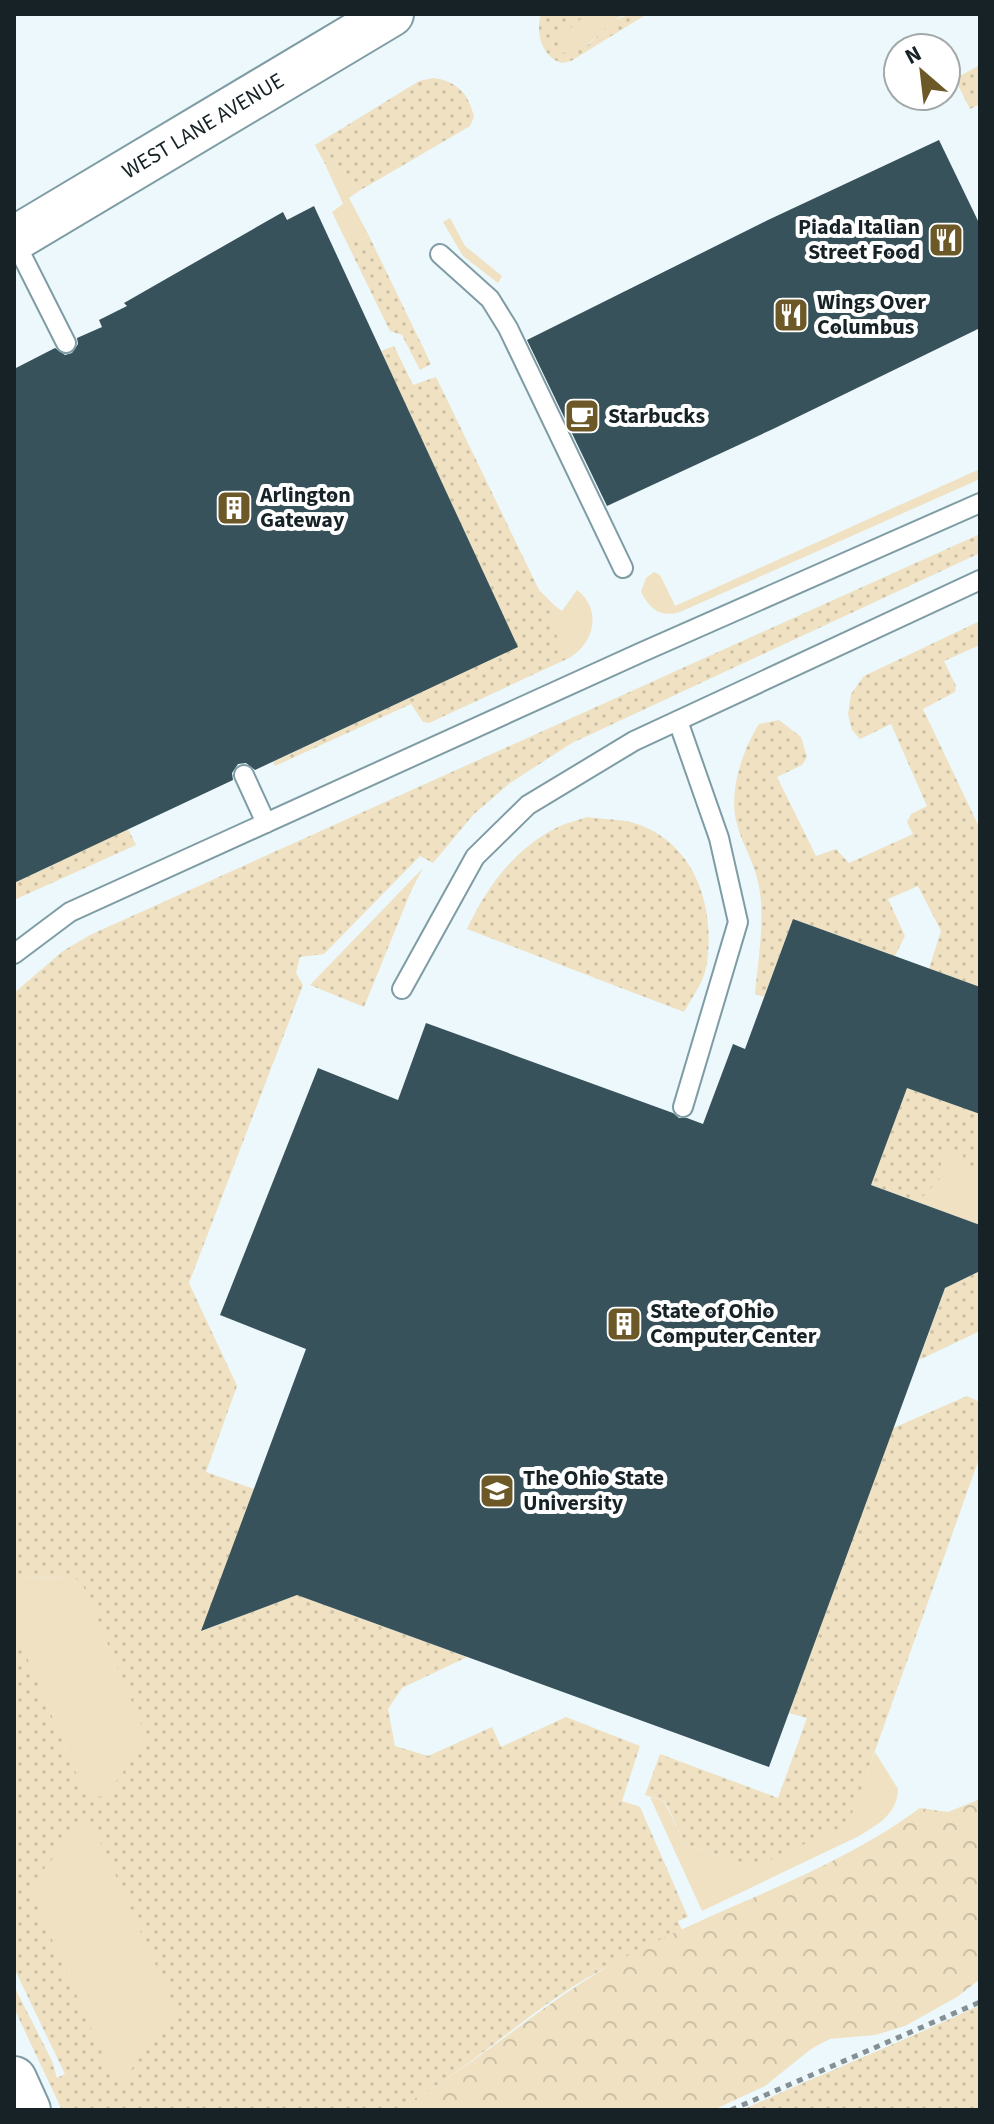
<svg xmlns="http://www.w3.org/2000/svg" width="994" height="2124" font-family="'Source Sans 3',sans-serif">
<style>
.grass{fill:url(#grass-dots)}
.forest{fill:url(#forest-crowns)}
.garden{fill:#efe1c1}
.building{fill:#37525a}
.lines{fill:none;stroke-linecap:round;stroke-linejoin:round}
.lane-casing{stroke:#7f9ca5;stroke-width:22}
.secondary-casing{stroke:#7f9ca5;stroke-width:48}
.primary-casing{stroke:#7f9ca5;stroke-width:48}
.path{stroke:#849094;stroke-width:5;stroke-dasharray:6 6;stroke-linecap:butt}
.lane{stroke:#fff;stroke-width:18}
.secondary{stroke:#fff;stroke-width:44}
.primary{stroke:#fff;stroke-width:44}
.labels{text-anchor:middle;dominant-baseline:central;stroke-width:8;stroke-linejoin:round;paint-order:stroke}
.street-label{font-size:22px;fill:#162226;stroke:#fff}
.poi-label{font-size:22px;font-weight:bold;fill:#162226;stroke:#fff;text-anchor:start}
</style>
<defs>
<pattern id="grass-dots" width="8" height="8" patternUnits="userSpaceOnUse" patternTransform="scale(2)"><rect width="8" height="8" fill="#efe1c1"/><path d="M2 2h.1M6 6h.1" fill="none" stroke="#ccc1a6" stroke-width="1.8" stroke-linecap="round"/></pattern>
<pattern id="forest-crowns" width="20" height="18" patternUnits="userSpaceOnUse" patternTransform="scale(2)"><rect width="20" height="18" fill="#efe1c1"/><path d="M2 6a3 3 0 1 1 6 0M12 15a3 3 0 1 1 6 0" fill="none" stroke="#ccc1a6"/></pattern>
</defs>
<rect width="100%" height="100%" fill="#ecf8fc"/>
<g class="grass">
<path d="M541,14H587L566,33L588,45C612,23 613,14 647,14L571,61L562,63C542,57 535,33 541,14Z"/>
<polygon points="980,65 980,104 970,109 957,83 960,76"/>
<path d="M433,78C457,81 469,94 474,117L470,126L359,191C349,177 344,164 325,164L315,145L419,81Z"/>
<polygon points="369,236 431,364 420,370 402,335 390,331 348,245"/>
<polygon points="394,346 413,385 436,377 539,590 555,606 547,616 569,658 429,723 423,722 411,704 275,766 273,762 517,647 381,351"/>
<path d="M980,534V553L572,743L510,783L473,815L433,863L420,856L324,954L300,957L296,973L303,985L189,1283L237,1386L206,1472L254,1489L202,1631L297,1595L467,1657L402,1688L388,1709L395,1746L428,1756L492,1727L501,1747L566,1717L640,1746L622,1801L640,1807L688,1917L678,1921L682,1930C640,1950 596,1970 557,1997C502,2035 454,2080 394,2110H62L14,2008V1986L52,2061L57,2078L65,2074L14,1968V1626L87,1798L74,1577L14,1578V993L63,951L90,935Z"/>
<path d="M980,621V645L944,661L956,686L955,692L923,709L980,829V987L929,969L941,931L918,886L888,899L905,936L895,956L793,919L764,997L755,994C758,960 766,915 758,882C754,862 742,844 737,824C728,793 742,751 759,724L779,720L801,737L807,757L802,765L777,777L816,856L836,849L849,863L913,834L907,822L911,814L927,806L891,724L860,739L852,730L848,714L851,694L864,676Z"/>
<path d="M587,817C601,819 617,819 631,822C695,840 717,908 706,968C703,983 691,999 684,1012L467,929C486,889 512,852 552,830C562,824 576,821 587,817Z"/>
<polygon points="128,829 136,845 14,900 14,883"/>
<polygon points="423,868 411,891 364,1007 310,985"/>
<polygon points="858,1070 980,1114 980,1174 970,1172 962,1155 941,1161 941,1178 918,1202 871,1185"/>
<polygon points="980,1271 980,1331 919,1360 945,1288"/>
<polygon points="967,1396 980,1402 980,1456 849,1824 753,1868 685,1844 665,1801 645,1795 660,1754 778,1798 807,1718 789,1713 891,1429"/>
<path d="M980,2005V2110H742C821,2074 902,2042 980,2005Z"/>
</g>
<path class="forest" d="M980,1799V1979L957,1997L905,2026L875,2035L829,2039L811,2049L765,2086L713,2110H394C474,2069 538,2005 616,1962C716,1907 828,1876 920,1808L948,1812Z"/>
<g class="garden">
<path d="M587,14H625C600,27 593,51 561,53L557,39Z"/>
<path d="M325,164C344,164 349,177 359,191L349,198L369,236L348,245L332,212L343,204Z"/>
<polygon points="450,218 465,246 502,276 498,283 463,256 443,222"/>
<path d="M980,469V479L680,612C660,618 650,609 641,592L646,578L654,572L660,575L675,606Z"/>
<path d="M577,590C602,609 595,643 569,658L547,616L555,606L562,611Z"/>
<polygon points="948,1144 962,1155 970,1172 980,1174 980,1225 918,1202 941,1178 941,1150"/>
<polygon points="74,1577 82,1583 147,1738 106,1796 87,1798 14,1626 14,1578"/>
<path d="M875,1752L898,1789C897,1814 879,1824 859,1836L702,1911L650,1797L664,1801L685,1844L753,1868L848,1824Z"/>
<polygon points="81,1824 96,1832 176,2010 124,2079 109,2069 29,1887"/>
</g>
<g class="building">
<polygon points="939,140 980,225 980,328 773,429 607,506 527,340 768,220"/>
<polygon points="314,206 518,647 255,770 246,763 238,764 232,773 233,780 14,883 14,369 55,348 65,355 72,353 78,344 77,338 102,327 99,320 127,306 124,303 283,212 287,220"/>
<polygon points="793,919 980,987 980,1114 907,1088 871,1185 980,1225 980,1271 945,1288 769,1767 297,1595 201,1631 306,1349 220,1315 318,1068 398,1100 426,1023 673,1113 679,1118 687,1118 703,1124 733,1044 745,1049"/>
</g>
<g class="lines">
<defs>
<g id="lane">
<polyline points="14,240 66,343"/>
<polyline points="440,254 490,299 508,328 623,568"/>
<polyline points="678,721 719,838 738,922 683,1107"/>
<polyline points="244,775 266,823"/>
<polyline points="14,954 70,912 640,653 980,503"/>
<polyline points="402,989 475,857 528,805 634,741 980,580"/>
</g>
<polyline id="secondary" points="14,2079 28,2110"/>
<polyline id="primary" points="14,239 391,14"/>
</defs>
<use href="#lane" class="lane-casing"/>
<use href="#secondary" class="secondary-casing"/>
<use href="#primary" class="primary-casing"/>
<polyline class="path" points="731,2110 980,2002"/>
<use href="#lane" class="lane"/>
<use href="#secondary" class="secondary"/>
<use href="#primary" class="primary"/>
</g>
<defs>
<symbol id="restaurant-square" viewBox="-11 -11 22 22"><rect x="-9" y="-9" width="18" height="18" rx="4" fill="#6d5928" stroke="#fff"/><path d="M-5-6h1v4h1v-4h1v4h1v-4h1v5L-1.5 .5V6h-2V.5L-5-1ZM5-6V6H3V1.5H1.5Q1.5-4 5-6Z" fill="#fff"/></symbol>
<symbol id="cafe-square" viewBox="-11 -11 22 22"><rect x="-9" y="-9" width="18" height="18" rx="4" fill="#6d5928" stroke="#fff"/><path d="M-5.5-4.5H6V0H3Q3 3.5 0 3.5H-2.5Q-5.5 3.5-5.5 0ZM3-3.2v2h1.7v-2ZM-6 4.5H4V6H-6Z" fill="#fff"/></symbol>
<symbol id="building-square" viewBox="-11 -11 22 22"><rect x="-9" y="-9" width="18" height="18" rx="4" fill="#6d5928" stroke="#fff"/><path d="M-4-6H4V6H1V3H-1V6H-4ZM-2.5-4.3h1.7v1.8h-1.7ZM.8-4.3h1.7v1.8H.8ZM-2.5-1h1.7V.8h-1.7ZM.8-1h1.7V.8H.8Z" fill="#fff"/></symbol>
<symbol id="university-square" viewBox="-11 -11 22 22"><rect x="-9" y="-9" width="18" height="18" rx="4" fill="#6d5928" stroke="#fff"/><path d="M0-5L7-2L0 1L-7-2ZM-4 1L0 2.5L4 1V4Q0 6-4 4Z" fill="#fff"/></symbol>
</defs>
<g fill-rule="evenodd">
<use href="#restaurant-square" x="926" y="220" width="40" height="40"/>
<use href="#restaurant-square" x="771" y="295" width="40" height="40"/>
<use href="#cafe-square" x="562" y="396" width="40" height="40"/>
<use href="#building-square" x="214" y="488" width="40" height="40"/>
<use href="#building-square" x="604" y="1304" width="40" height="40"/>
<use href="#university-square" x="477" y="1471" width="40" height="40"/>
</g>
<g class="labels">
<g class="street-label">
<text transform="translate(203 126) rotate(-31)">WEST LANE AVENUE</text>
</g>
<g class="poi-label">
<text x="920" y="227" text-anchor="end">Piada Italian<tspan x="920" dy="25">Street Food</tspan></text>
<text x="817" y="302">Wings Over<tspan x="817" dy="25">Columbus</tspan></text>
<text x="608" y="416">Starbucks</text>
<text x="260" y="495">Arlington<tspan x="260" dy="25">Gateway</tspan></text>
<text x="650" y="1311">State of Ohio<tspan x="650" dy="25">Computer Center</tspan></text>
<text x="523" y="1478">The Ohio State<tspan x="523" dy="25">University</tspan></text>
</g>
</g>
<rect width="994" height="2124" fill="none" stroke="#162226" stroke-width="32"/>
<g transform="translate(922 72) rotate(332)"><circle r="38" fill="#ffffff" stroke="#a2a7a8" stroke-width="2"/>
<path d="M0-6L14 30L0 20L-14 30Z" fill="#6d5928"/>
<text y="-12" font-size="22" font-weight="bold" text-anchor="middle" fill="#162226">N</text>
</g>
</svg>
